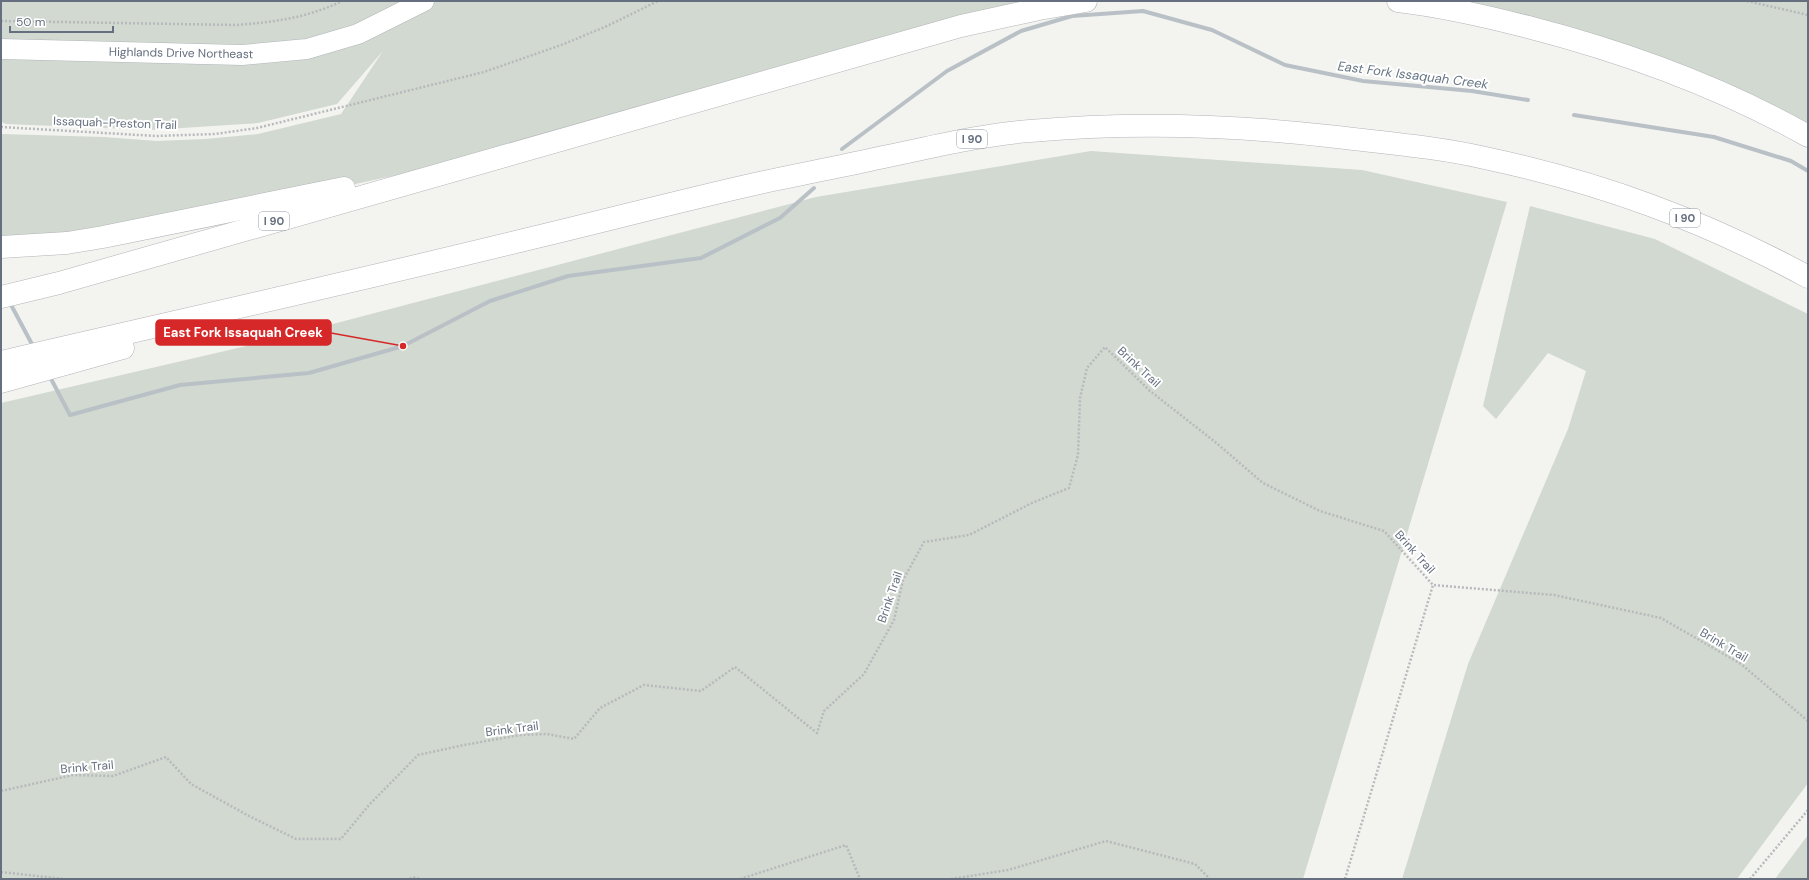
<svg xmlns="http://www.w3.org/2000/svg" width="1809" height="880" font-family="'DM Sans',sans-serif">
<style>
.green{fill:#d2d9d0}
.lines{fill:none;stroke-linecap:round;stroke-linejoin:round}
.stream{stroke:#b9c1c7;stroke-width:4}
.secondary-casing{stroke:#b2b5ba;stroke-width:21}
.motorway-casing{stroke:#b2b4b8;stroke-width:23}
.path{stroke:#b7b9bc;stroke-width:2.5;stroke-dasharray:2 2;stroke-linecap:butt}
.secondary{stroke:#fff;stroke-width:20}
.motorway{stroke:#fff;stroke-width:22}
.labels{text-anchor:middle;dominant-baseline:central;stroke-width:4;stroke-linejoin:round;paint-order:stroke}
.shield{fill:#fff;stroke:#939aa5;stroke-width:1}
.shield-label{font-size:11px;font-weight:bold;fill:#656f7f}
.street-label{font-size:12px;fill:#656f7f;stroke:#fff}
.water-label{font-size:13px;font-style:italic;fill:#667683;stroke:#fff}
.leader{fill:none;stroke:#d62828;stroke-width:1.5}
.callout-dot{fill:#d62828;stroke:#fff;stroke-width:1.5}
.callout{fill:#d62828;stroke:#d62828;stroke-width:1.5}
.callout-label{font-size:13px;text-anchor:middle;font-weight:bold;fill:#fff}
</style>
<rect width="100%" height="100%" fill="#f3f4f0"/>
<g class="green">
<polygon points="1,1 1086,1 490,155 281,200 1,247 1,134 104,137 157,141 205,139 258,134 341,114 383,51 337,104 258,123 151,130 6,124 1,122"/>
<polygon points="1398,1 1808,1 1808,136 1690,80"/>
<polygon points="1091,151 1362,170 1507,202 1303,879 1,879 1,403 272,340 816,197"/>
<polygon points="1530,206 1655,239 1808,314 1808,783 1737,879 1402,879 1468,664 1568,429 1586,371 1548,353 1496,419 1483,406"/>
<polygon points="1808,835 1808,879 1775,879"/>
</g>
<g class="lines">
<g class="stream">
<polyline points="1574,115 1714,137 1791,161 1808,171"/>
<polyline points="842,149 947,71 1021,31 1072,16 1143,11 1212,30 1285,65 1363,81 1472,91 1528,100"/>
<polyline points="9,301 34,348"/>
<polyline points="49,375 70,415 180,385 309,373 403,346 490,301 568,276 701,258 780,218 814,188"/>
</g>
<defs>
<polyline id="secondary" points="1,49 242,55 307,49 358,34 424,1"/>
<g id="motorway">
<path d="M1398,1C1442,6 1485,16 1528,27C1625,52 1721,87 1808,136"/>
<polyline points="1,247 67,243 103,237 344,188"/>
<polyline points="1,297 59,283 961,26 1039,9 1086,1"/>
<path d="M1,362C177,321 353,282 528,239C604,221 679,201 755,184C795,175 834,168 874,159C925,149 977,135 1030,131C1132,122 1235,125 1337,137C1386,143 1437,147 1485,158C1602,183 1703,220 1808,277"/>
<polyline points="1,382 123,348"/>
</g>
</defs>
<use href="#secondary" class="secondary-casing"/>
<use href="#motorway" class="motorway-casing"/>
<g class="path">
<polyline points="1747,1 1808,15"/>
<path d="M1,21L236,25C274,22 307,18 342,1"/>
<polyline points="1,127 156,136 215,134 257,128 484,72 564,44 607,26 658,1"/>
<polyline points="1,791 73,775 113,776 166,757 191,784 249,816 296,839 341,839 369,805 418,755 464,745 520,735 547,734 574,739 600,708 644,685 701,691 735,667 817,733 824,711 864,674 894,620 903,580 924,542 969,535 1032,503 1069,488 1078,455 1080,398 1087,368 1105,347 1150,391 1214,441 1263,483 1320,511 1384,531 1433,585 1554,595 1661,618 1741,664 1808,721"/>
<polyline points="1,872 64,879"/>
<polyline points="410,879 412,877 420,879"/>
<polyline points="740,879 846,845 860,879"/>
<polyline points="951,879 1008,870 1106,841 1195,864 1210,879"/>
<polyline points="1345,879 1433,585"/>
<polyline points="1750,879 1808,810"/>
</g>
<use href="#secondary" class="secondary"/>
<use href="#motorway" class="motorway"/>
</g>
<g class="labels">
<g class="shield">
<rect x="957" y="130" width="30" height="18" rx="3"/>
<rect x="1670" y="209" width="30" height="18" rx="3"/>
<rect x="259" y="212" width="30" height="18" rx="3"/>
</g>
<g class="shield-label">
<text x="972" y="139">I 90</text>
<text x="1685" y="218">I 90</text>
<text x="274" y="221">I 90</text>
</g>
<g class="street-label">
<text transform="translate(181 53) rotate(1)">Highlands Drive Northeast</text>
<text transform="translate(115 123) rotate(2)">Issaquah-Preston Trail</text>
<text transform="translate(1139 367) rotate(43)">Brink Trail</text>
<text transform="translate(1415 552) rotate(48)">Brink Trail</text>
<text transform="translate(890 597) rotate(-71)">Brink Trail</text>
<text transform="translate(1724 645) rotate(31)">Brink Trail</text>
<text transform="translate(512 729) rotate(-7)">Brink Trail</text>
<text transform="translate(87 767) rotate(-5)">Brink Trail</text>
</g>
<g class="water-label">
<text transform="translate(1413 75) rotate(7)">East Fork Issaquah Creek</text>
</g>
</g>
<path class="leader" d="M403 346L331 333"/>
<circle class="callout-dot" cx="403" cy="346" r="4"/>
<rect class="callout" x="156" y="320" width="175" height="25" rx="4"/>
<g class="callout-label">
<text x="243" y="337">East Fork Issaquah Creek</text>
</g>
<rect width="1809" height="880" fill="none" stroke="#656f7f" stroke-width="4"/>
<path d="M10 26v6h103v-6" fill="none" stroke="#656f7f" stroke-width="2"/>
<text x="16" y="26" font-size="12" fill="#656f7f" stroke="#ffffff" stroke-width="3" paint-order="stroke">50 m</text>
</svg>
